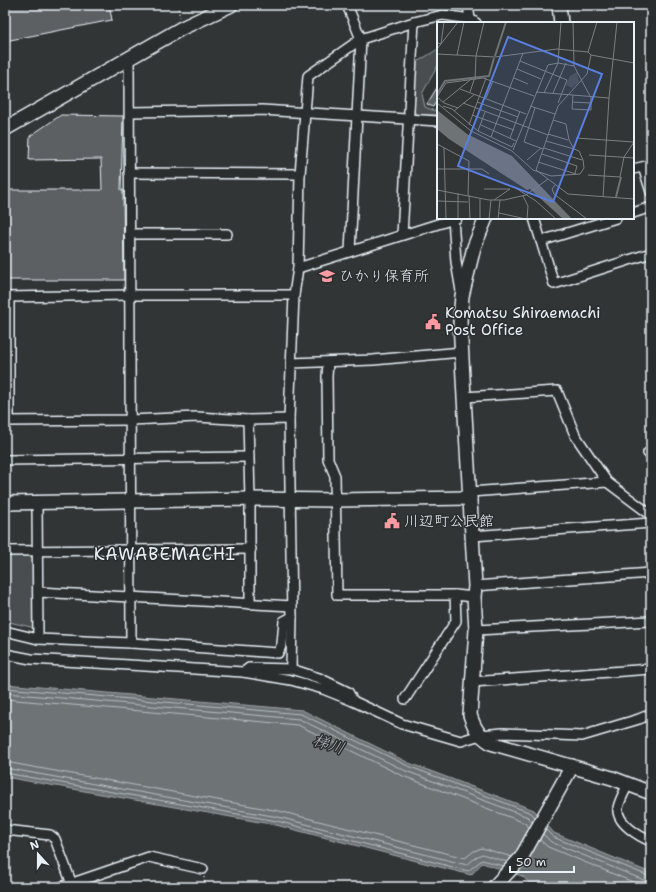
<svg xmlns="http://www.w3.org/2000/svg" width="656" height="892" font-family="'Shantell Sans','Klee One',sans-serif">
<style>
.green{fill:#494d4f;stroke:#989fa4}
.water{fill:#6e7376;stroke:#9fa5aa}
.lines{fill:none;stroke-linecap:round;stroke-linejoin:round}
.shore{stroke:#b7bfc4;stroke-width:1}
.building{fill:#5c6063;stroke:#e8f1f8}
.street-casing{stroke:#e8f1f8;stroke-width:12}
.secondary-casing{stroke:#e8f1f8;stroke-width:16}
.path{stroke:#e8f1f8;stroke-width:1.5;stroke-dasharray:1 3;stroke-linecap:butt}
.street{stroke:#2a2d2e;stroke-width:9}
.secondary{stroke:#2a2d2e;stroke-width:13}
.labels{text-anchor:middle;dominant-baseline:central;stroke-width:3;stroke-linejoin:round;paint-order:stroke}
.poi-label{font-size:15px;fill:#e8f1f8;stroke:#2a2d2e;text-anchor:start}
.water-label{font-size:16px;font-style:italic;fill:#b1b8be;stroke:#2a2d2e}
.quarter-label{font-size:17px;letter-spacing:1px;fill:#e8f1f8;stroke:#2a2d2e}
.inset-river{fill:none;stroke:#6e7376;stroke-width:2}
.inset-road{fill:none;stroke:#7b8084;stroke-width:1}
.view{fill:#5a7fe2;fill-opacity:0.15;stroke:#5a7fe2;stroke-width:2}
.inset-edge{fill:none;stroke:#e8f1f8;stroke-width:2}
</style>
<rect width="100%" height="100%" fill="#323536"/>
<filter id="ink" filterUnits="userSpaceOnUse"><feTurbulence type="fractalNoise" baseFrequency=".025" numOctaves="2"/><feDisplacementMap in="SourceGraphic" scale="8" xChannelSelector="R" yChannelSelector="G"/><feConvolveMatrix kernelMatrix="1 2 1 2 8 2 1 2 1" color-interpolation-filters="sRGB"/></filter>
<g filter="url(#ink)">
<g class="green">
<polygon points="438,49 438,65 422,94 425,107 435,111 438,107 438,115 417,115 412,109 417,62"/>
<polygon points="30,553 34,562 35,628 5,621 5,554"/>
</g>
<polygon class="water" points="5,684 302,710 409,763 534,810 554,833 651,873 651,887 534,887 522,876 482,863 471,875 276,825 5,777"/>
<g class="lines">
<g class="shore">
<polyline points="5,688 301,714 408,766 531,813 535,817"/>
<polyline points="5,693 299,719 406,771 528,817 532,822"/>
<polyline points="5,699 298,725 403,776 525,823 529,828"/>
<polyline points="5,762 279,811 465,858 474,851 482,848 512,857"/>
<polyline points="5,768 278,817 467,865 476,857 482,854 507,862"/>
<polyline points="5,773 277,821 468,871 482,860 503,866"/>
<polyline points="545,829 553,837 651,877"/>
<polyline points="543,834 551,842 646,881 651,882"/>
<polyline points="540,840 548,847 645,887"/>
</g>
</g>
<g class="building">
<polygon points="5,5 109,5 112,20 5,41"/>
<polygon points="438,86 438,98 433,107 427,104"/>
<polygon points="61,115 123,116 121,190 123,190 124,280 5,280 5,190 102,190 101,159 29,160 30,136"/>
</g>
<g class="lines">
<defs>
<g id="street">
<polyline points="347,5 361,39 350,251"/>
<polyline points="468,5 470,19"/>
<polyline points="129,60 131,643"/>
<polyline points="130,112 262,110 438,121"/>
<polyline points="643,167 651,192"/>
<polyline points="633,169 651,165"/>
<polyline points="129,173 300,174"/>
<polyline points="633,213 651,207"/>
<polyline points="453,218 456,262 461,291"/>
<polyline points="534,218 554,284 651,253"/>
<polyline points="129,234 227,234"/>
<polyline points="402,235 414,22"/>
<polyline points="541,241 616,218"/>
<polyline points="298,268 457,218"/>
<polyline points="5,297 130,295 294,295"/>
<polyline points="328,362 327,377 328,459 335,476 337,595 455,595 474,597"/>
<polyline points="291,363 373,360 462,352"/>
<polyline points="464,397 557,391 575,435 607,482 651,515"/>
<polyline points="9,420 9,297"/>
<polyline points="248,420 250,499 250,604"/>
<polyline points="5,421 130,420 197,417 248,420 289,419"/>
<polyline points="648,453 651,452"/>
<polyline points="5,460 248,457"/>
<polyline points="470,492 607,482"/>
<polyline points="37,502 38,639"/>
<polyline points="472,536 651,523"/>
<polyline points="5,551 251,549"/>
<polyline points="475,586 651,573"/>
<polyline points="38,592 292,606"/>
<polyline points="476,630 651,621"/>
<polyline points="5,631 38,639 131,643 278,653 282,644 284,621 292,617"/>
<polyline points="5,654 31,659 243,672 291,680 323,689 353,701 402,724 461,741 480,735 503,733 582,736 639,719 651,714"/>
<polyline points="291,669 292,617 289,419 294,295 298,268 300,174 308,76 361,39 414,22 443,15 470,19 476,23"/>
<polyline points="244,672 249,668 291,669 319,678 348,692 353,701"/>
<polyline points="472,682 651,669"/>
<polyline points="405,699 456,621 455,595"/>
<path d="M628,784C625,791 619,801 618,808C616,823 640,837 651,841"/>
<polyline points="5,830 50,835 55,839 73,887"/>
<polyline points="61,887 149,857 203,869"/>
</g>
<g id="secondary">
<polyline points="559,5 561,23"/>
<polyline points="5,129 182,28 231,5"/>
<path d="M486,218L474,247L462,296L460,321L464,397L475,586L474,597L476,630L470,715C475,730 478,734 491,743L612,778L651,793"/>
<polyline points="5,503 250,499 336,500 470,498"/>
<polyline points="494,887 521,858 572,766"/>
</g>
</defs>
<use href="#street" class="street-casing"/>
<use href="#secondary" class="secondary-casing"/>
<g class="path">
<polyline points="177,5 180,17"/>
<polyline points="204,877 205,887"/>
</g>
<use href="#street" class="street"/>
<use href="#secondary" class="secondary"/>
</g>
</g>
<defs>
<symbol id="school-bare" viewBox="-9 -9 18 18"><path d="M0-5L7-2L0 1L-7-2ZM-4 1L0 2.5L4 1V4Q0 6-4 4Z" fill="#ff9aa2" stroke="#2a2d2e" stroke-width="2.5" paint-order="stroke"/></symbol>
<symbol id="civic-bare" viewBox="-9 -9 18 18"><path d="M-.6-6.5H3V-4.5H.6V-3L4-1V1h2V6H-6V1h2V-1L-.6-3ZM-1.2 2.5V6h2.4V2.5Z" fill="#ff9aa2" stroke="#2a2d2e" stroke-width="2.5" paint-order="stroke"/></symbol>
</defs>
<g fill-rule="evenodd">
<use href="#school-bare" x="316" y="265" width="22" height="22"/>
<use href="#civic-bare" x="422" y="311" width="22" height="22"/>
<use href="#civic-bare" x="381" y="510" width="22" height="22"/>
</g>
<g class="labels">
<g class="poi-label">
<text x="339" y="276">ひかり保育所</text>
<text x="445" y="313">Komatsu Shiraemachi<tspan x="445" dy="17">Post Office</tspan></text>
<text x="404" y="521">川辺町公民館</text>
</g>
<g class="water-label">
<text transform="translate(329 744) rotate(18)">梯川</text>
</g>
<g class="quarter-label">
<text x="165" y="554">KAWABEMACHI</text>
</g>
</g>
<g transform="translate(437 22)">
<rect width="197" height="197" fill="#323536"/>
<path d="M140,50L142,60L135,66L129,63L133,54Z" fill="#494d4f"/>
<path d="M0,88L30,112L75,134L135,197H126L93,167L90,168L12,117L0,107Z" fill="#6e7376"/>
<path class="inset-river" d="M58,34L69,0M0,72L8,59L52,54L57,36M179,175L184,155"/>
<path class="inset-road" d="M136,0L137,44L153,74M0,21L4,22L7,0M0,27L21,0M151,30L160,0M0,32L58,35L120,27L151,30L154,33L197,41M20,33L27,0M154,33L150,52L121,84L99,148L131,172L197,177M83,39L130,58L121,81M80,47L104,57M77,56L91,62M38,58L39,34L47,0M23,67L89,92M33,70L37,58M99,70L172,76L180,0M107,71L121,41L124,0M116,71L129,41M136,73L135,87L154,88V75M49,76L56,59M6,80L33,58M40,80L81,95M135,80L154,81M0,81L34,109L75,129L96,148L114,154L143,152L147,146L146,138L142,129L137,127L132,118L129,102L116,98M26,81L111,113M6,84L15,87L41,109L75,125L77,121M93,84L118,92M21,86L7,81L0,75L9,61L46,56L97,74M98,86L87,120L106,127M17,89L38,72M35,93L77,108M32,103L49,56M44,103L79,119M41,109L48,90M111,112L131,118M54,115L86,31M73,116L83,89M139,116L197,120M109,119L137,127M0,122L32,139L31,173M7,126L9,197M107,126L145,138M76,128L111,43L121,41L137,44M105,132L140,144L138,151M152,133L197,136M90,138L104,126M101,140L139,152M0,147H45L52,152M151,153L183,155L187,135L197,120M118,163L115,167L117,172L150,197M77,165L99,179L119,197M47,167H73M0,168L52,178H67L89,173L111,157M21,171V197M32,173L33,197M86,174L91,184L90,197M166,175L172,76M57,178L73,167M0,179L31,180M62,191L89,197M43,197V177M52,197L54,178M61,197L63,178"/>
<path class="view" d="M71,15L165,52L116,180L21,144Z"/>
<rect width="197" height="197" class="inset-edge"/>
</g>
<rect width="656" height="892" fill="none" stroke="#2a2d2e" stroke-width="20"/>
<rect x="10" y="10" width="636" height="872" fill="none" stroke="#e8f1f8" stroke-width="1.5" filter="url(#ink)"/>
<g transform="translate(38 854) rotate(339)" stroke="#2a2d2e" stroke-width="3" paint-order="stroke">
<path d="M0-3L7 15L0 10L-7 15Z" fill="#e8f1f8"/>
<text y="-6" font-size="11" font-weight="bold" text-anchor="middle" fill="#e8f1f8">N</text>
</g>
<path d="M510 866v6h64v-6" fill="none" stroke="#e8f1f8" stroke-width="2"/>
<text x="516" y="866" font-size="12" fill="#e8f1f8" stroke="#2a2d2e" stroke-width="3" paint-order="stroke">50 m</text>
</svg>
